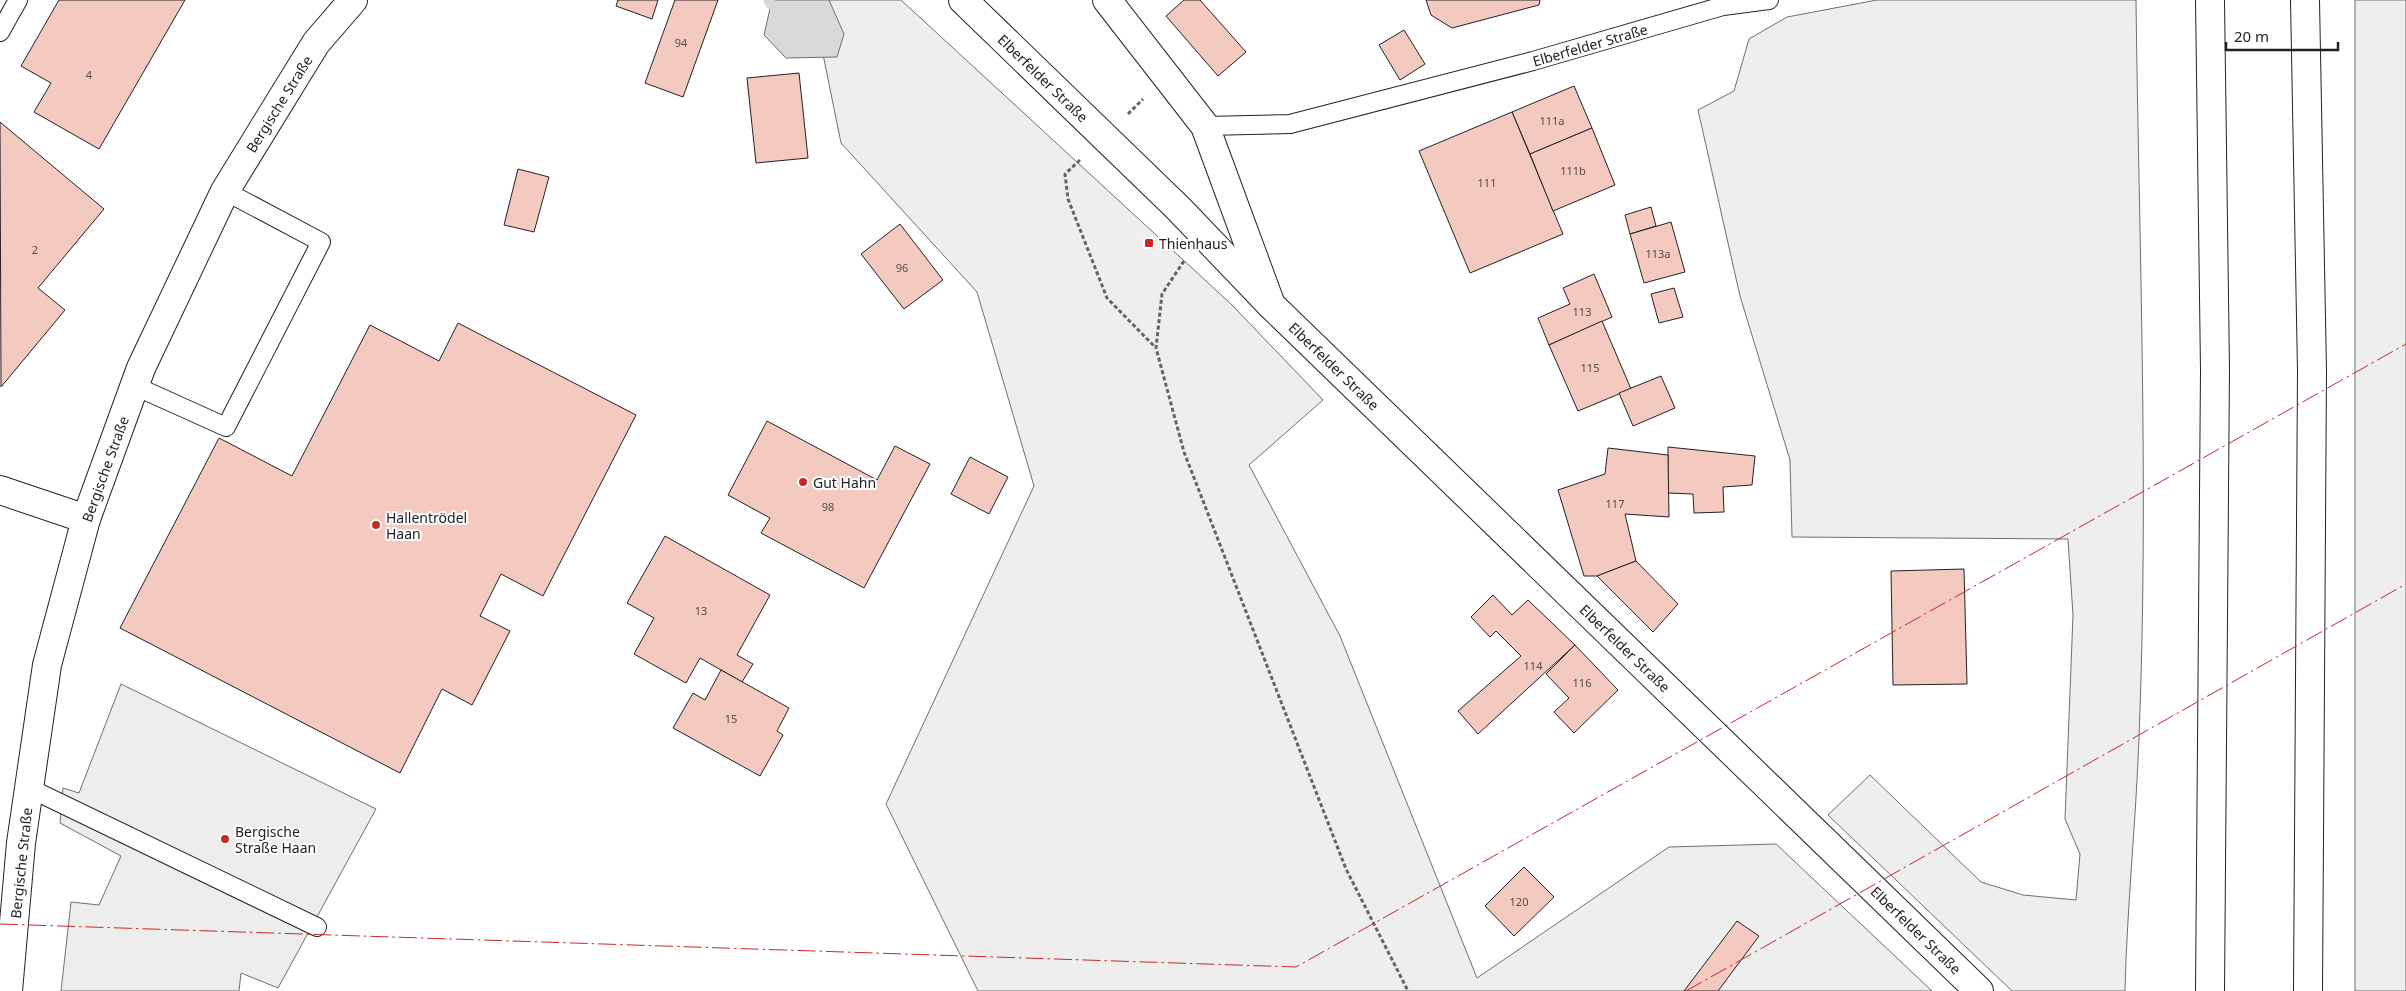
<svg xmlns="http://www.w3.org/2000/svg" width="2406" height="991" font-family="'Noto Sans',sans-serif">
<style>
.green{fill:#eee;stroke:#6f6f6f}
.parking{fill:#ededed;stroke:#6f6f6f}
.water{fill:#d9d9d9;stroke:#6f6f6f}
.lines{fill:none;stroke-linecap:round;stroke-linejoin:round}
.stream{stroke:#d9d9d9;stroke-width:11}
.building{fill:#f3c9c0;stroke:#222}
.lane-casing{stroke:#222;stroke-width:20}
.street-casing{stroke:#222;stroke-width:30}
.primary-casing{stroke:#222;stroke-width:30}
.highway-casing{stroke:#222;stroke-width:30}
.path{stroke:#646464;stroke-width:3;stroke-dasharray:4 2.5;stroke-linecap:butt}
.lane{stroke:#fff;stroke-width:18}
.street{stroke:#fff;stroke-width:28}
.primary{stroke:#fff;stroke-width:28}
.highway{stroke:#fff;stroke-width:28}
.power{stroke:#c62828;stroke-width:1;stroke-dasharray:18 4 2.5 4;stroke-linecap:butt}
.poi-dot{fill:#c62828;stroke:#fff;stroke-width:2}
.labels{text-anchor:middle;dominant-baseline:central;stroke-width:4;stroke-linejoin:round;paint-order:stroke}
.number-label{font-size:11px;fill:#564c4a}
.street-label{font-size:14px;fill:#222;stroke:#fff}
.poi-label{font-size:14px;fill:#222;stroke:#fff;text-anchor:start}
</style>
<rect width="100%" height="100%" fill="#fff"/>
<g class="green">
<polygon points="812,0 901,0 1231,304 1323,400 1249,465 1340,636 1477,978 1669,847 1776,844 1932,991 978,991 886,804 1034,486 977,292 841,143"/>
<path d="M1877,0H2136C2139,246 2149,492 2139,737C2136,822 2127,906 2125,991H2012L1828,815L1870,775L1981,882L2023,895L2076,900L2080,854L2065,819L2073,615L2068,539L1792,537L1790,460L1740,296L1698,110L1734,91L1749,39L1787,17Z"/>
<rect x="2355" y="0" width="51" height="991"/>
</g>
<polygon class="parking" points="121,684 376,809 278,988 241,973 239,991 61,991 71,902 99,905 121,856 60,823 63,788 79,793"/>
<polygon class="water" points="776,0 829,0 844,34 837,57 786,58 764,35 771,4"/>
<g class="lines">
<polyline class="stream" points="769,0 771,4"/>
</g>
<g class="building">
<polygon points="59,0 185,0 99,149 34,112 51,83 21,66"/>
<polygon points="618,0 658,0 652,19 616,6"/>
<polygon points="675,0 718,0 683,97 645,83"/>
<polygon points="1184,0 1200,0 1246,52 1218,76 1166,16"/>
<polygon points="1426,0 1540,0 1539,5 1452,28 1431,15"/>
<polygon points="1404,30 1425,64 1400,80 1379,45"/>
<polygon points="799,73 808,158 756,163 747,78"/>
<polygon points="1574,86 1592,128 1530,154 1512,112"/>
<polygon points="1512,112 1563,234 1470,273 1419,151"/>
<polygon points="0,122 104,209 38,288 65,310 1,387"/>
<polygon points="1592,128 1615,185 1553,211 1530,154"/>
<polygon points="518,169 549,177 534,232 504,225"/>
<polygon points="1651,207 1656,226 1630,234 1625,215"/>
<polygon points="1671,222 1685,272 1644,283 1630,234"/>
<polygon points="900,224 943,280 904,309 861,254"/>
<polygon points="1594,274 1612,317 1549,345 1538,318 1570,304 1563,288"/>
<polygon points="1674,288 1683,317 1659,323 1651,294"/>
<polygon points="1602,321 1631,389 1578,411 1549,345"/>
<polygon points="458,323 636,415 543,596 501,574 480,616 510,631 472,705 442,689 400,773 120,628 219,438 292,476 370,325 439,361"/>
<polygon points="1661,376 1675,408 1633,426 1619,393"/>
<polygon points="767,421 877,480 895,446 930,464 864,588 761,533 770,518 728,495"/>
<polygon points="1668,447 1755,456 1752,485 1723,487 1724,512 1694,513 1693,494 1668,493"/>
<polygon points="1608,448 1668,455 1669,517 1625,514 1636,561 1597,576 1584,576 1558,490 1605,474"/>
<polygon points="970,457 1008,477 989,514 951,494"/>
<polygon points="665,536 770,595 737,655 753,664 742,682 700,658 686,683 634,654 654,618 627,603"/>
<polygon points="1636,561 1678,604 1653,632 1597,576"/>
<polygon points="1964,569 1967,684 1893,685 1891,571"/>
<polygon points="1493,595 1512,615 1528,600 1575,645 1478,734 1458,711 1521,656 1496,631 1490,637 1471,617"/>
<polygon points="1575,645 1618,690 1574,733 1554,712 1569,698 1546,674"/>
<polygon points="721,670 789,708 777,731 783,735 760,776 673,728 693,693 705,700"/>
<polygon points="1524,867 1554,897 1514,936 1485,906"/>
<polygon points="1737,921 1759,936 1718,991 1684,991"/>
</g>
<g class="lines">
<defs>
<g id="lane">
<polyline points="0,32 18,0"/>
<polyline points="1205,126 1290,124 1533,61 1723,6 1769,0"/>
<polyline points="135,386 226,427 321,242 225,191"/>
<polyline points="29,788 317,927"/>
</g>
<g id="street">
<polyline points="1107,0 1205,126 1271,305"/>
<polyline points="0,490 86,519"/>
<polyline points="8,991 21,843 47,665 86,519 141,368 225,191 316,43 353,0"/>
</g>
<polyline id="primary" points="963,0 1178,208 1271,305 1979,991"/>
<g id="highway">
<polyline points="2210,0 2215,370 2210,991"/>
<polyline points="2305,0 2312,371 2308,991"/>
</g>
</defs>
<use href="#lane" class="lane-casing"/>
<use href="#street" class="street-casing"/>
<use href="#primary" class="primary-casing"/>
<use href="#highway" class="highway-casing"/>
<g class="path">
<polyline points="1128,114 1143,99"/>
<polyline points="1080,160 1065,174 1068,199 1107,298 1155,347"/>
<polyline points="1184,261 1162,294 1156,348 1184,452 1346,869 1408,991"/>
</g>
<use href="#lane" class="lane"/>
<use href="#street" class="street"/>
<use href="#primary" class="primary"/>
<use href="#highway" class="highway"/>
<g class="power">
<polyline points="0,924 1296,967 2406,344"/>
<polyline points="1686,991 2406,584"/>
</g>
</g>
<g class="poi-dot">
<rect x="1144" y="238" width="10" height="10" rx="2.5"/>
<circle cx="803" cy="482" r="5"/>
<circle cx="376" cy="525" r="5"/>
<circle cx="225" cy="839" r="5"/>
</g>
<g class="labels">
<g class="number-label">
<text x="681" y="42">94</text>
<text x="89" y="74">4</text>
<text x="1552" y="120">111a</text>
<text x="1573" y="170">111b</text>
<text x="1487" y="182">111</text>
<text x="35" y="249">2</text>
<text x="1658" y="253">113a</text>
<text x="902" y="267">96</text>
<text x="1582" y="311">113</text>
<text x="1590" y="367">115</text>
<text x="1615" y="503">117</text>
<text x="828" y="506">98</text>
<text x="701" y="610">13</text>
<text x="1533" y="665">114</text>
<text x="1582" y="682">116</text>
<text x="731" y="718">15</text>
<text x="1519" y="901">120</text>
</g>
<g class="street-label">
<text transform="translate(1590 45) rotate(-16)">Elberfelder Straße</text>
<text transform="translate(1043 78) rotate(44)">Elberfelder Straße</text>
<text transform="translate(279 104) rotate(-58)">Bergische Straße</text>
<text transform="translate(1334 366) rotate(44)">Elberfelder Straße</text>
<text transform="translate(105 469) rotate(-70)">Bergische Straße</text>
<text transform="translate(1625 648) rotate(44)">Elberfelder Straße</text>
<text transform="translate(21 863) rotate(-84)">Bergische Straße</text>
<text transform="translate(1916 930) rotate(44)">Elberfelder Straße</text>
</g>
<g class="poi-label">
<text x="1159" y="243">Thienhaus</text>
<text x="813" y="482">Gut Hahn</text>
<text x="386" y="517">Hallentrödel<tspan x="386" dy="16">Haan</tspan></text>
<text x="235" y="831">Bergische<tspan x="235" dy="16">Straße Haan</tspan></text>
</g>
</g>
<path d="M2226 42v8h112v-8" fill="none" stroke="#222222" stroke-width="2.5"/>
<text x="2234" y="42" font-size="15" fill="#222222" stroke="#ffffff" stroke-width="4" paint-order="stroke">20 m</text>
</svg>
